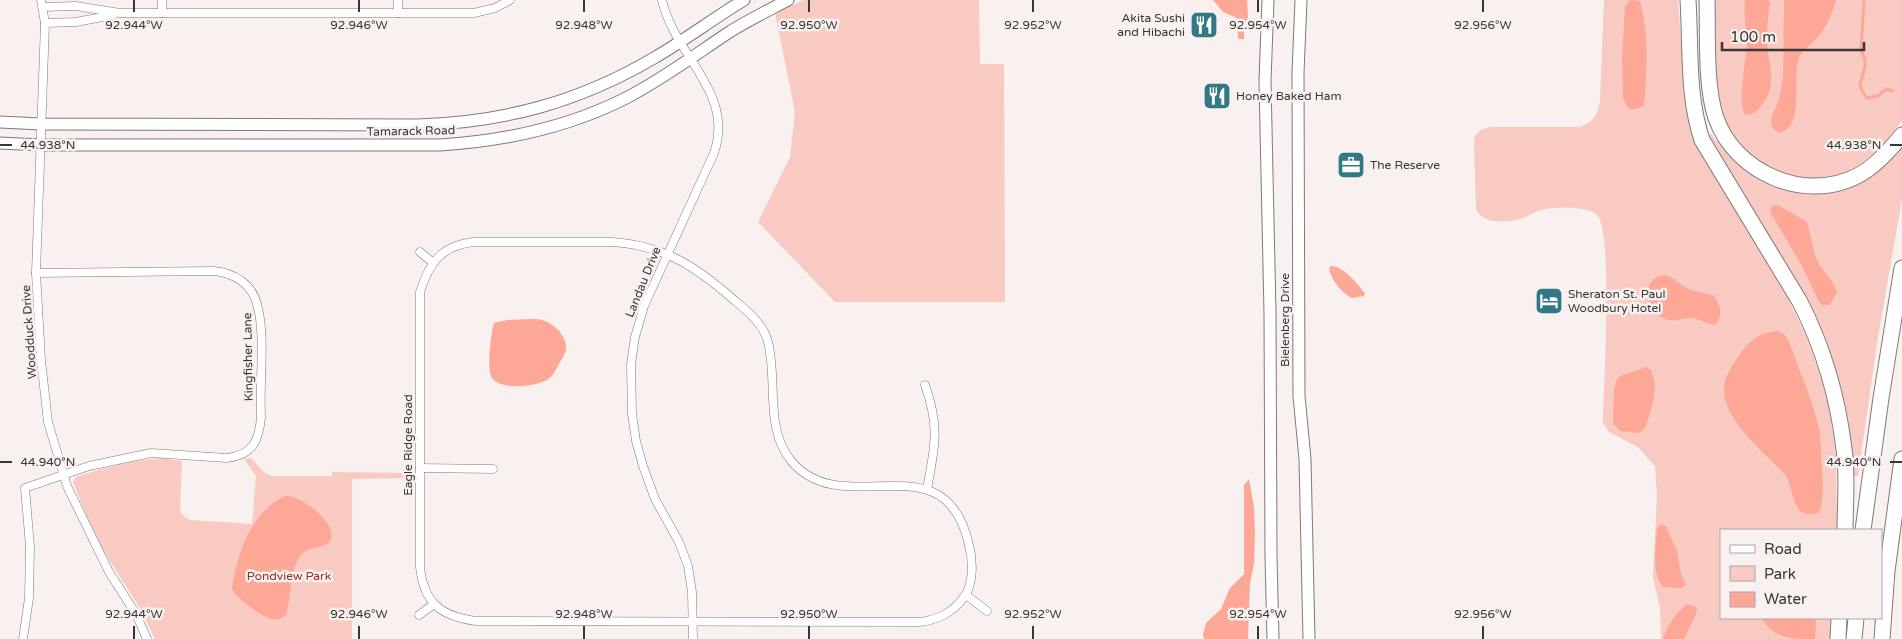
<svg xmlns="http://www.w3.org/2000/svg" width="1902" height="639" font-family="'Varela Round',sans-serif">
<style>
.green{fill:#f8cac1}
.water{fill:#fda797}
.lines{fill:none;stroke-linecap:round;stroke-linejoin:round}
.stream{stroke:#fda797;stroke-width:3}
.street-casing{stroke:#7f7977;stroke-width:9}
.secondary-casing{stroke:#7f7977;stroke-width:13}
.highway-casing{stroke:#7f7977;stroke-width:17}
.street{stroke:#fff;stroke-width:8}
.secondary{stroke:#fff;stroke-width:11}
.highway{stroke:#fff;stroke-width:15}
.ticks{fill:none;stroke:#393635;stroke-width:2}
.labels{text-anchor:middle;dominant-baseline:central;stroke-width:5;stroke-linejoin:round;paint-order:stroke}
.poi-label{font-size:12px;fill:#393635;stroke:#f8f1ef;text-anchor:start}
.street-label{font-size:12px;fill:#393635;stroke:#f8f1ef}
.park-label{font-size:12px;fill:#933022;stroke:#f8f1ef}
.ticks-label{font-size:12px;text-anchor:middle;fill:#393635;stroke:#f8f1ef;stroke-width:5;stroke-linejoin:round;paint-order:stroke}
</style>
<rect width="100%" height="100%" fill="#f8f1ef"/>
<g class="green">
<polygon points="804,0 979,0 980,64 1004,64 1005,302 835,302 758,222 790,157 795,112 775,13"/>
<path d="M1604,0H1678L1683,67L1699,148L1786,294L1809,343L1821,378L1830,410L1836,456L1837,530H1721V618H1832L1830,639H1661L1660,608L1653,577L1657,496L1655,466L1638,447L1609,432L1603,423C1603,391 1614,233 1597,215C1589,206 1553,207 1541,210C1534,212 1528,217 1520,219C1506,222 1482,225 1476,209L1474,145L1475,136L1480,130L1491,127H1579C1594,123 1598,114 1600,100Z"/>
<path d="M1715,0H1902V120C1878,156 1837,190 1791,177C1784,175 1777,171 1770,168C1766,166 1760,165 1756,162C1750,158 1731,138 1728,132C1713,99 1716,37 1715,0Z"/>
<polygon points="1711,134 1730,157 1747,172 1762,182 1793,191 1823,191 1902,142 1902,199 1877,343 1858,476 1854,476 1852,458 1836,383 1707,136"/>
<path d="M162,458L182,461L180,507L181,514L190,520L252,524L256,476L244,459L251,458L264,472L272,476H332V472L412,473V478L352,479V639H155L140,608L103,550L87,517L73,482L76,477C103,468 133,460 162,458Z"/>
</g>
<g class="water">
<polygon points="1213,0 1247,0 1248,17 1244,27 1244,39 1238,39 1237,18 1223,12"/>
<path d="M1630,0L1640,1C1649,35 1647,71 1644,106L1632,110L1627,107L1623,98L1622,57L1625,7Z"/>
<path d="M1745,0H1769L1770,3C1768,15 1767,27 1767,38C1767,64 1780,82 1761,106C1757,111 1753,115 1745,115C1737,100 1746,62 1747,43C1747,29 1743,14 1745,0Z"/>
<path d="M1784,0H1836C1832,14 1827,27 1817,38C1811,45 1802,50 1799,58C1791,79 1806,124 1780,133L1772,128L1771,119L1779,99L1783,77Z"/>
<path d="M1774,205H1778L1806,221C1812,234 1811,249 1818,262C1824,273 1834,281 1837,292L1830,305H1822L1819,302L1802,266L1770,212L1771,208Z"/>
<path d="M1331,266C1344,266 1357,284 1365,293L1364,296L1352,298C1342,294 1330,278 1329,268Z"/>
<path d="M1664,275C1674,277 1679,285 1689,289C1696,292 1705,293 1713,295C1720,305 1724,315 1715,325C1707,324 1700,319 1692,318C1682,317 1675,323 1665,319C1647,310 1639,278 1664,275Z"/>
<path d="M507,320C517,320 533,318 542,320C554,323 568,337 566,350C565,355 561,360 559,364C557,368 554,374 551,377C541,387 498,392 491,376C487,366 491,333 494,323Z"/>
<path d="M1777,331L1785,335L1789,342L1812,403L1820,432L1823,488L1821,508L1818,513C1790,521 1795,489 1785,474C1766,455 1722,418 1724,389C1724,376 1733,365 1740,354C1749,341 1760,332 1777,331Z"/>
<path d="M1647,367C1663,378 1650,416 1644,430L1638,433L1620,431L1613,423L1614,390L1616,381L1620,376Z"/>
<polygon points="1249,479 1254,507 1255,535 1254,563 1250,584 1248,639 1204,639 1203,635 1206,623 1221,609 1230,588 1244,574 1244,485"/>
<path d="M285,496C301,495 342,525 329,543C322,547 313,547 306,551C289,560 292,598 286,615C282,619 278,620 272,619C261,616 235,598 232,588C237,553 252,511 285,496Z"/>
<path d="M1661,524L1666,526L1677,551L1681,574L1686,585L1682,588L1663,587C1651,573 1656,545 1657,528Z"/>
<path d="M1687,604L1694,606L1697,608L1696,614L1684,639H1663C1667,625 1676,613 1687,604Z"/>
<path d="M1761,618H1816L1815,639C1791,639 1774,639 1761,618Z"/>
</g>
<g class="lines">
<polyline class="stream" points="1864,0 1861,50 1865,59 1865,67 1860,84 1862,91 1867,98 1878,96 1886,89 1893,91"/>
<defs>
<g id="street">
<polyline points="41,0 45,23 36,273 41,360 48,422 67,486 109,572 136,614 147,639"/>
<polyline points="398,0 398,13"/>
<path d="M662,0C675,57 735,92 714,153L644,306L635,337L631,364L632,414L636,441L643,466L655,499L679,542L688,566L692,592L693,639"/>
<polyline points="43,7 76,6 120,13 474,13 495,8 510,0"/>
<polyline points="162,13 162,0"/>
<polyline points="45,23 76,22 113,15"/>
<path d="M473,242H613C665,246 695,266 733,299C747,311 763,323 768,342C778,382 764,429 792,462C845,523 945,437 969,545C973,560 974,584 964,597C954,612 937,620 920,622L476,621C440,616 424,603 420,567V292C429,263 441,246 473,242Z"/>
<polyline points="420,252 432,262"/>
<path d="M925,385C940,427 935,446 927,489"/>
<polyline points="420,468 493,469"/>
<polyline points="966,595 987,611"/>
<polyline points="419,615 434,604"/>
<path d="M23,639L29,598L30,546L25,488L89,466L151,453L227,458C252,455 259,442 261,417C259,384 266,335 257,304C252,284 234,273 214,271L36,273"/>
</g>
<g id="secondary">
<polyline points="1268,0 1265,81 1270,313 1271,556 1273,639"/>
<polyline points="1301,0 1298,73 1299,396 1305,459 1309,639"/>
<path d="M0,122L41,124L418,125C505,122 579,102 654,58C685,40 714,18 744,0"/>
<path d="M0,143L40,145H440C503,141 569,127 626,98C663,79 696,54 731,31C749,20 769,10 788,0"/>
</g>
<g id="highway">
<path d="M1688,0C1691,47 1687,95 1702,140L1800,302C1823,347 1838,399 1844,449C1848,475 1845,504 1845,530"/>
<path d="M1707,0C1708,33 1705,87 1716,118C1735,173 1805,203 1857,176C1875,167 1890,150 1902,135"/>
<polyline points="1863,530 1881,398 1902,268"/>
<polyline points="1838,639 1839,618"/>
<polyline points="1854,639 1856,618"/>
<polyline points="1882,639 1887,571 1902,459"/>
</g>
</defs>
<use href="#street" class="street-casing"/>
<use href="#secondary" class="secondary-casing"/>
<use href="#highway" class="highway-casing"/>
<use href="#street" class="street"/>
<use href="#secondary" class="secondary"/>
<use href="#highway" class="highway"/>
</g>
<path class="ticks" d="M134,0V12M359,0V12M584,0V12M809,0V12M1033,0V12M1258,0V12M1483,0V12M0,145H12M1890,145H1902M0,462H12M1890,462H1902M134,626V639M359,626V639M584,626V639M809,626V639M1033,626V639M1258,626V639M1483,626V639"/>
<defs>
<symbol id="restaurant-square" viewBox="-11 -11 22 22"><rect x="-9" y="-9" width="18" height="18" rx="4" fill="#327985" stroke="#f8f1ef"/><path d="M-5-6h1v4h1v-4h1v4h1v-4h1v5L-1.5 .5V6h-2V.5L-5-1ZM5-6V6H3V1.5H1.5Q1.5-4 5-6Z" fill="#fff"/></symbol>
<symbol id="office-square" viewBox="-11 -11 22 22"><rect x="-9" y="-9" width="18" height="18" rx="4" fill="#327985" stroke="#f8f1ef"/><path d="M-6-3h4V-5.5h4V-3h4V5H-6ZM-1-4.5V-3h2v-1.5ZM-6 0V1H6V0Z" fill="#fff"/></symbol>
<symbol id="hotel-square" viewBox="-11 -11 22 22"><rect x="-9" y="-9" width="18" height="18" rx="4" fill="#327985" stroke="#f8f1ef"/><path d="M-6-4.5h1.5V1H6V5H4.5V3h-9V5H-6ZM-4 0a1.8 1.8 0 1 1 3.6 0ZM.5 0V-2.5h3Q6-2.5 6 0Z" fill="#fff"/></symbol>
</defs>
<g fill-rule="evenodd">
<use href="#restaurant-square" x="1188" y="9" width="32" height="32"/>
<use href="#restaurant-square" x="1201" y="80" width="32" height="32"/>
<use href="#office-square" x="1335" y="149" width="32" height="32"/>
<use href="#hotel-square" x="1533" y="285" width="32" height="32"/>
</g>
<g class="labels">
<g class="poi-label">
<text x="1185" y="18" text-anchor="end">Akita Sushi<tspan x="1185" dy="14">and Hibachi</tspan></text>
<text x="1236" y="96">Honey Baked Ham</text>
<text x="1370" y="165">The Reserve</text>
<text x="1568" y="294">Sheraton St. Paul<tspan x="1568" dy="14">Woodbury Hotel</tspan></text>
</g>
<g class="street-label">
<text transform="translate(411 131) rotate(-1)">Tamarack Road</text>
<text transform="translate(643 282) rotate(-68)">Landau Drive</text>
<text transform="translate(1285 320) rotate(-90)">Bielenberg Drive</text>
<text transform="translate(29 332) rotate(-94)">Woodduck Drive</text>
<text transform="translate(248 357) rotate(-91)">Kingfisher Lane</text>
<text transform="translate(408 445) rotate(-90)">Eagle Ridge Road</text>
</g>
<g class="park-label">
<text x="289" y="576">Pondview Park</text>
</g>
</g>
<g class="ticks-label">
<text x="134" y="29">92.944°W</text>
<text x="359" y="29">92.946°W</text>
<text x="584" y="29">92.948°W</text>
<text x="809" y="29">92.950°W</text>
<text x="1033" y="29">92.952°W</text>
<text x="1258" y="29">92.954°W</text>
<text x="1483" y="29">92.956°W</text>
<text x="1854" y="149">44.938°N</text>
<text x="48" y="149">44.938°N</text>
<text x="1854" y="466">44.940°N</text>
<text x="48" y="466">44.940°N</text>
<text x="134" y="618">92.944°W</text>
<text x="359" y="618">92.946°W</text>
<text x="584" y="618">92.948°W</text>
<text x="809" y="618">92.950°W</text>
<text x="1033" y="618">92.952°W</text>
<text x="1258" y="618">92.954°W</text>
<text x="1483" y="618">92.956°W</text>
</g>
<rect x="1720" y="529" width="162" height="90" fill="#f8f1ef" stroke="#aca6a5"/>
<rect x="1730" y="545" width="25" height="8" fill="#ffffff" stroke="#aca6a5"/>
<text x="1764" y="554" font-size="15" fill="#393635">Road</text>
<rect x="1730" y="566" width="25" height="15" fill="#f8cac1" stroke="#aca6a5"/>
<text x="1764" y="579" font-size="15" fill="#393635">Park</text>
<rect x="1730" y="592" width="25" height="15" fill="#fda797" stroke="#aca6a5"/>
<text x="1764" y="604" font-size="15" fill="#393635">Water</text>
<path d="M1722 42v8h142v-8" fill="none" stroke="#393635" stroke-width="2.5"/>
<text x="1730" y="42" font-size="15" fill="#393635" stroke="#f8f1ef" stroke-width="4" paint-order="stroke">100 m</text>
</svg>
